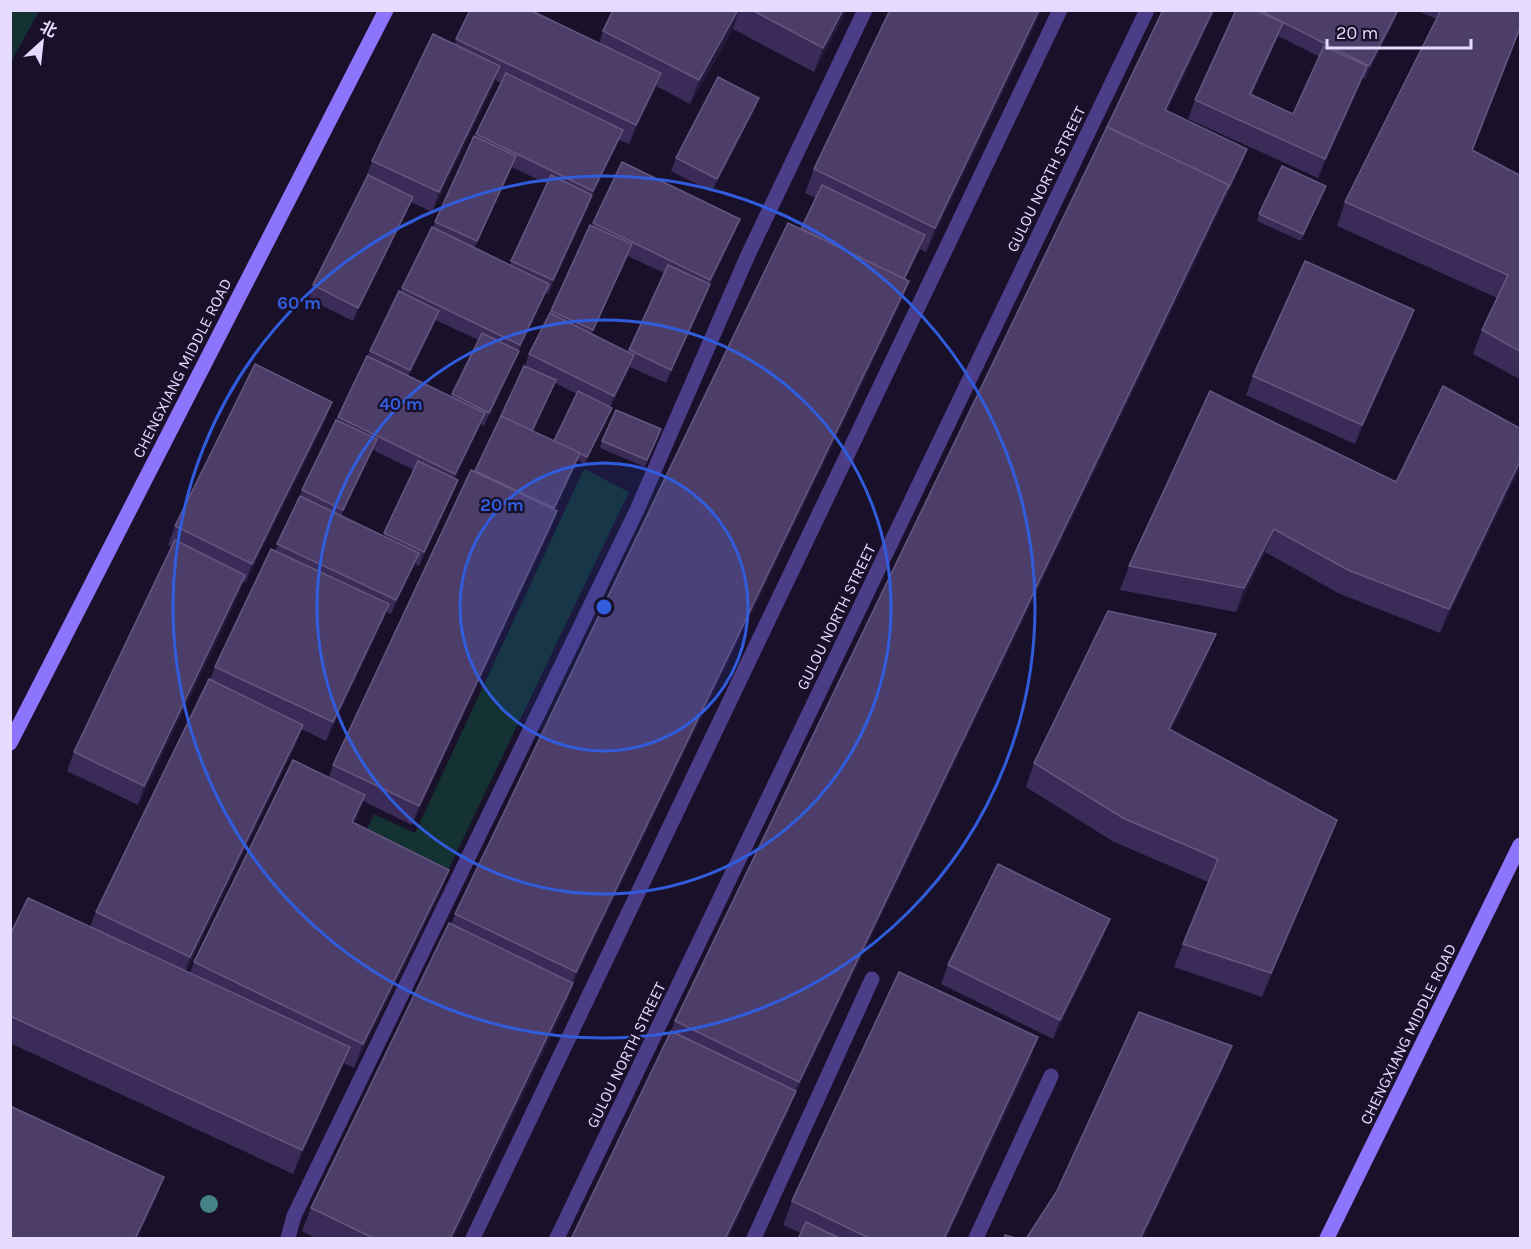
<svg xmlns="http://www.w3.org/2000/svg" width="1531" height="1249" font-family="Karla,'Noto Sans SC',sans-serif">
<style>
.green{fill:#143134}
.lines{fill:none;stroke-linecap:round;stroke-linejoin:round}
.service{stroke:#4b3d88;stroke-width:15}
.pedestrian{stroke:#4b3d88;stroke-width:15}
.secondary{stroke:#8c74fc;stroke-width:15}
.tree{fill:#448286}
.wall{fill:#3b2b58;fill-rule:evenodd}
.shaded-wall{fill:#26193e}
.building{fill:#4d3e69;stroke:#655781;stroke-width:1.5}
.ring{fill:none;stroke:#315cdc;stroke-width:3}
.labels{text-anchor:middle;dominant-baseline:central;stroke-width:4.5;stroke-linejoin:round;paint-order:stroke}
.street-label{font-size:16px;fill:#e5dbfe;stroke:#19112a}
.centre{fill:#315cdc;stroke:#19112a;stroke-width:3}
.ring-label{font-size:18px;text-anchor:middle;font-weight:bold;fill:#315cdc;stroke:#19112a;stroke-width:4.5;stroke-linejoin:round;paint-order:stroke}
</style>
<rect width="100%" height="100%" fill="#19112a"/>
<g class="green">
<polygon points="11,10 39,11 11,62 10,11"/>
<polygon points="584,469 629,492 441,885 360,845 374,814 415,833"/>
</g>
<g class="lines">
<g class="service">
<polyline points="288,1238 294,1216 637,510 748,255 865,10"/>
<polyline points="754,1238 872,979"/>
<polyline points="976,1238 1051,1076"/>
</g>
<g class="pedestrian">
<polyline points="473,1238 1060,10"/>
<polyline points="557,1238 1147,10"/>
</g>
<g class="secondary">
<polyline points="10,743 386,10"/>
<polyline points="1327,1238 1520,845"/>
</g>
</g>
<circle class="tree" cx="209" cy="1204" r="9"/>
<g class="wall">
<path d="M613,10H846L814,72L733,29L690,104L656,86L629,144L619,140L591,198L588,208L548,294L546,293L484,426L481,424L455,478L453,493L419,566L415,564L391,614L386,612L382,623L326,741L301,729L296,744L186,971L190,973L194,962L329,777L333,765L525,366L529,354L550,313L590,225L592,226L622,162L740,219L735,232L710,284L705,298L666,383L630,367L610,408H612L609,415L585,464L578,460L555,510L557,511L550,530L412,825L363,801L355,823L449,870L440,893L354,1068L344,1063L293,1174L10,1043V935L90,927L96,912L210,680L215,667L275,551L298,501L302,490L370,351L433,227L476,134L501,83L495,80L432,212L411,202L408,210L353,321L309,299L313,285L366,180H365L372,161L455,44L456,39L599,44L603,31ZM512,167L547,184L510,265L475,248ZM628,256L664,273L628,352L592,334ZM436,320L478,340L451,397L409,376ZM555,383L577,394L554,441L532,431ZM373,450L414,470L383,536L341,516Z"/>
<polygon points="1042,10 926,252 920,249 905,279 909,281 900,305 573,983 565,1007 453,1239 317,1239 302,1231 311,1208 451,924 455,914 801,229 816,198 805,193 814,169"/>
<polygon points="1163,10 1215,10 1167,111 1247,149 1240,168 793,1099 787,1115 728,1239 571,1239 671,1031 675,1021"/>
<path d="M1236,10H1398L1395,20L1365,79L1363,78L1318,178L1188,119L1195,100ZM1278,36L1320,57L1293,114L1252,95Z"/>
<polygon points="1415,10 1521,10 1521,27 1473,150 1521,176 1521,380 1473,354 1482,330 1497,298 1337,226 1345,202 1437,19"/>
<polygon points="754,111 712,192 671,171 676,158"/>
<polygon points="1326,186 1301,241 1257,221 1259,214"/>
<polygon points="1414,310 1407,329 1355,444 1246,395 1253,376"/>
<polygon points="332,402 325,421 245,583 243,582 239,594 138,805 67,771 74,752 172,547 168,545 175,526"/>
<polygon points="1521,429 1521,465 1440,633 1340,594 1265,552 1236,612 1120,590 1129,566 1396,482"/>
<polygon points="658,436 645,467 600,448 602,441"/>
<polygon points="1207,658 1171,730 1337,820 1328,843 1262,997 1174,967 1183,944 1208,882 1114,842 1026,787 1034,763"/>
<polygon points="1103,938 1053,1039 941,984 948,965"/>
<polygon points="1030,1061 946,1239 798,1239 801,1233 783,1225 792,1201"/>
</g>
<g class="shaded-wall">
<polygon points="738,10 739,10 733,29 690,104 699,80"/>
<polygon points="843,10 846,10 844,16 814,72 823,48"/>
<polygon points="1039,10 1042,10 926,252 935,228"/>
<polygon points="1213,10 1215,10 1158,129 1165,110"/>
<polygon points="1398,10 1395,20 1365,79 1369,66"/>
<polygon points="1283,23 1276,42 1243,113 1250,94"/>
<polygon points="500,66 494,85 432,212 439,192"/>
<polygon points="1367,66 1360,85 1318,178 1325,159"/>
<polygon points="661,73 654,92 629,144 636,125"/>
<polygon points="759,98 754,111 712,192 717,179"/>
<polygon points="623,130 618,143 591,198 588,208 548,294 553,280 589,203 593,191"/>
<polygon points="1247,149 1240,168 1221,208 793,1099 787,1115 728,1239 725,1239 793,1097 799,1082"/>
<polygon points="516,156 511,169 472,255 477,241"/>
<polygon points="413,197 408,210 353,321 358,308"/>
<polygon points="740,219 735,232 705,293 710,280"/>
<polygon points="925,235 920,249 894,302 899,288"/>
<polygon points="632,244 627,258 588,343 593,330"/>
<polygon points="909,281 900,305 567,996 576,972"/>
<polygon points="549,284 544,297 484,426 489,413"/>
<polygon points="710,284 705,298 666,383 671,370"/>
<polygon points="1414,310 1407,329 1355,444 1362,425"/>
<polygon points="439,311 434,324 405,384 410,370"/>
<polygon points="634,355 629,368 609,410 614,396"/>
<polygon points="332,402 325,421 245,583 252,564"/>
<polygon points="612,408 609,415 585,464 587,457"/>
<polygon points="485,413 480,426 450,487 455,474"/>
<polygon points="377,439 372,453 338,523 343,510"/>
<polygon points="580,453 575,467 549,522 554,508"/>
<polygon points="1521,459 1521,465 1440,633 1449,609"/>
<polygon points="458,480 453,493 419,566 424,552"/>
<polygon points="557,511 550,530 412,825 419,806"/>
<polygon points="1274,529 1265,552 1236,612 1244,588"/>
<polygon points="419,553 414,567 391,614 396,600"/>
<polygon points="245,575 239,594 138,805 144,786"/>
<polygon points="389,604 382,623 326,741 333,722"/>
<polygon points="1216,634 1207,658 1160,753 1169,729"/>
<polygon points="303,725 296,744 183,976 190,957"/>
<polygon points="365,795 357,819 344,846 352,822"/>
<polygon points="1337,820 1328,843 1262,997 1271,973"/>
<polygon points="449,870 440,893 354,1068 363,1044"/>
<polygon points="1110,919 1103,938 1053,1039 1060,1020"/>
<polygon points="573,983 565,1007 453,1239 450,1239"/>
<polygon points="1038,1037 1030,1061 946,1239 944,1239"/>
<polygon points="1232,1046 1223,1070 1143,1239 1140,1239"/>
<polygon points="350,1047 341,1070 293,1174 302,1150"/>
<polygon points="164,1177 155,1201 137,1239 135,1239"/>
</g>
<g class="building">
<polygon points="470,10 530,10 661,73 636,125 456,39"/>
<polygon points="613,10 738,10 699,80 603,31"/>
<polygon points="752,10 843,10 823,48"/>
<polygon points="890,10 1039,10 935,228 814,169"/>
<polygon points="1163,10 1213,10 1165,110 1247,149 1228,189 1229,185 1107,127"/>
<polygon points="1236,10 1255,10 1283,23 1250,94 1293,114 1324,46 1367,66 1325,159 1195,100"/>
<polygon points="1259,10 1398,10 1369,66"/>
<polygon points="1441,10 1521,10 1521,25 1472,150 1521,176 1521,352 1482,330 1508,275 1345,202"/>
<polygon points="433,34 500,66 439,192 372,161"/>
<polygon points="506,73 623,130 593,191 476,134"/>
<polygon points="718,77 759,98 717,179 676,158"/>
<polygon points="1107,127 1229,185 799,1082 675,1021"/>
<polygon points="474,136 516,156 477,241 435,222"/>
<polygon points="622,162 740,219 710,280 593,223"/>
<polygon points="1282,166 1326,186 1303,234 1259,214"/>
<polygon points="368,175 413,197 358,308 313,285"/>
<polygon points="551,175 592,195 553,280 511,261"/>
<polygon points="822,185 925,235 904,279 801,229"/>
<polygon points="788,223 909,281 576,972 455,914"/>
<polygon points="590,225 632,244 593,330 551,311"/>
<polygon points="432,227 549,284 520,345 402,288"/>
<polygon points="1305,261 1414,310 1362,425 1253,376"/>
<polygon points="668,265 710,284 671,370 629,350"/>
<polygon points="399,291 439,311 410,370 370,351"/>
<polygon points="550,313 634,355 614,396 529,354"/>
<polygon points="482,333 519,351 489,413 452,394"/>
<polygon points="367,356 485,413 455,474 338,417"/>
<polygon points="255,364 332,402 252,564 175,526"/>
<polygon points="524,366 556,380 532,431 501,416"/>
<polygon points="1443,386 1521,429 1521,459 1449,609 1348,570 1274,529 1244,588 1129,566 1210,391 1396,482"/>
<polygon points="578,391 612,408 587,457 554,441"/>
<polygon points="616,410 661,429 647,460 602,441"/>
<polygon points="501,416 580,453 554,508 475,471"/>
<polygon points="336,420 377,439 343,510 302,490"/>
<polygon points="418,461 458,480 424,552 384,533"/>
<polygon points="471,470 557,511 419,806 333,765"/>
<polygon points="300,496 419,553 396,600 277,544"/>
<polygon points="175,540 245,575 144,786 74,752"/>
<polygon points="271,549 389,604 333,722 215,667"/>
<polygon points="1108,611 1216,634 1169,729 1337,820 1271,973 1183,944 1218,859 1123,818 1034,763"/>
<polygon points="209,679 303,725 190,957 96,912"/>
<polygon points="293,760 365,795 352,822 449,870 363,1044 194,962"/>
<polygon points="998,864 1110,919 1060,1020 948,965"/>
<polygon points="28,898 350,1047 302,1150 10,1016 10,935"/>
<polygon points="449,923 573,983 450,1239 375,1239 311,1208"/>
<polygon points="899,972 1038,1037 944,1239 871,1239 792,1201"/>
<polygon points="1139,1012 1232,1046 1140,1239 1026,1239 1057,1191"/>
<polygon points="671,1031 796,1091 725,1239 571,1239"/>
<polygon points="10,1106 164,1177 135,1239 10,1239"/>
<polygon points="806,1222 841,1239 798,1239"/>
<polygon points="1005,1235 1019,1239 1004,1239"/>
</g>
<circle cx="604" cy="607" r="144" fill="#315cdc" fill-opacity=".12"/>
<g class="ring">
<circle cx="604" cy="607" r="144"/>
<circle cx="604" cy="607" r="287"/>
<circle cx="604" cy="607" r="431"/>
</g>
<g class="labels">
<g class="street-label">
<text transform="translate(1046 179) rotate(-64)">GULOU NORTH STREET</text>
<text transform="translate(182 368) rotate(-63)">CHENGXIANG MIDDLE ROAD</text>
<text transform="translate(836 617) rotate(-64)">GULOU NORTH STREET</text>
<text transform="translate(1408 1034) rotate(-64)">CHENGXIANG MIDDLE ROAD</text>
<text transform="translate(626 1055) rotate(-64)">GULOU NORTH STREET</text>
</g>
</g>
<circle cx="604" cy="607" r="9" class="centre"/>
<g class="ring-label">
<text x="299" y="309">60 m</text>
<text x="401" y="410">40 m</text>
<text x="502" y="511">20 m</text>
</g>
<rect width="1531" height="1249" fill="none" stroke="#e5dbfe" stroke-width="24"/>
<g transform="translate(42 42) rotate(27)" stroke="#19112a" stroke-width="4.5" paint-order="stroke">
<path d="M0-4.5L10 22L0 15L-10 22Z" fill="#e5dbfe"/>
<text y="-9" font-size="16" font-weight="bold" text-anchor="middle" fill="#e5dbfe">北</text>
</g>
<path d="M1327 39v9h144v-9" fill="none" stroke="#e5dbfe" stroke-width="3"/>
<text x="1336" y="39" font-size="18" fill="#e5dbfe" stroke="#19112a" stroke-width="4.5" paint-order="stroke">20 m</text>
</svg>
